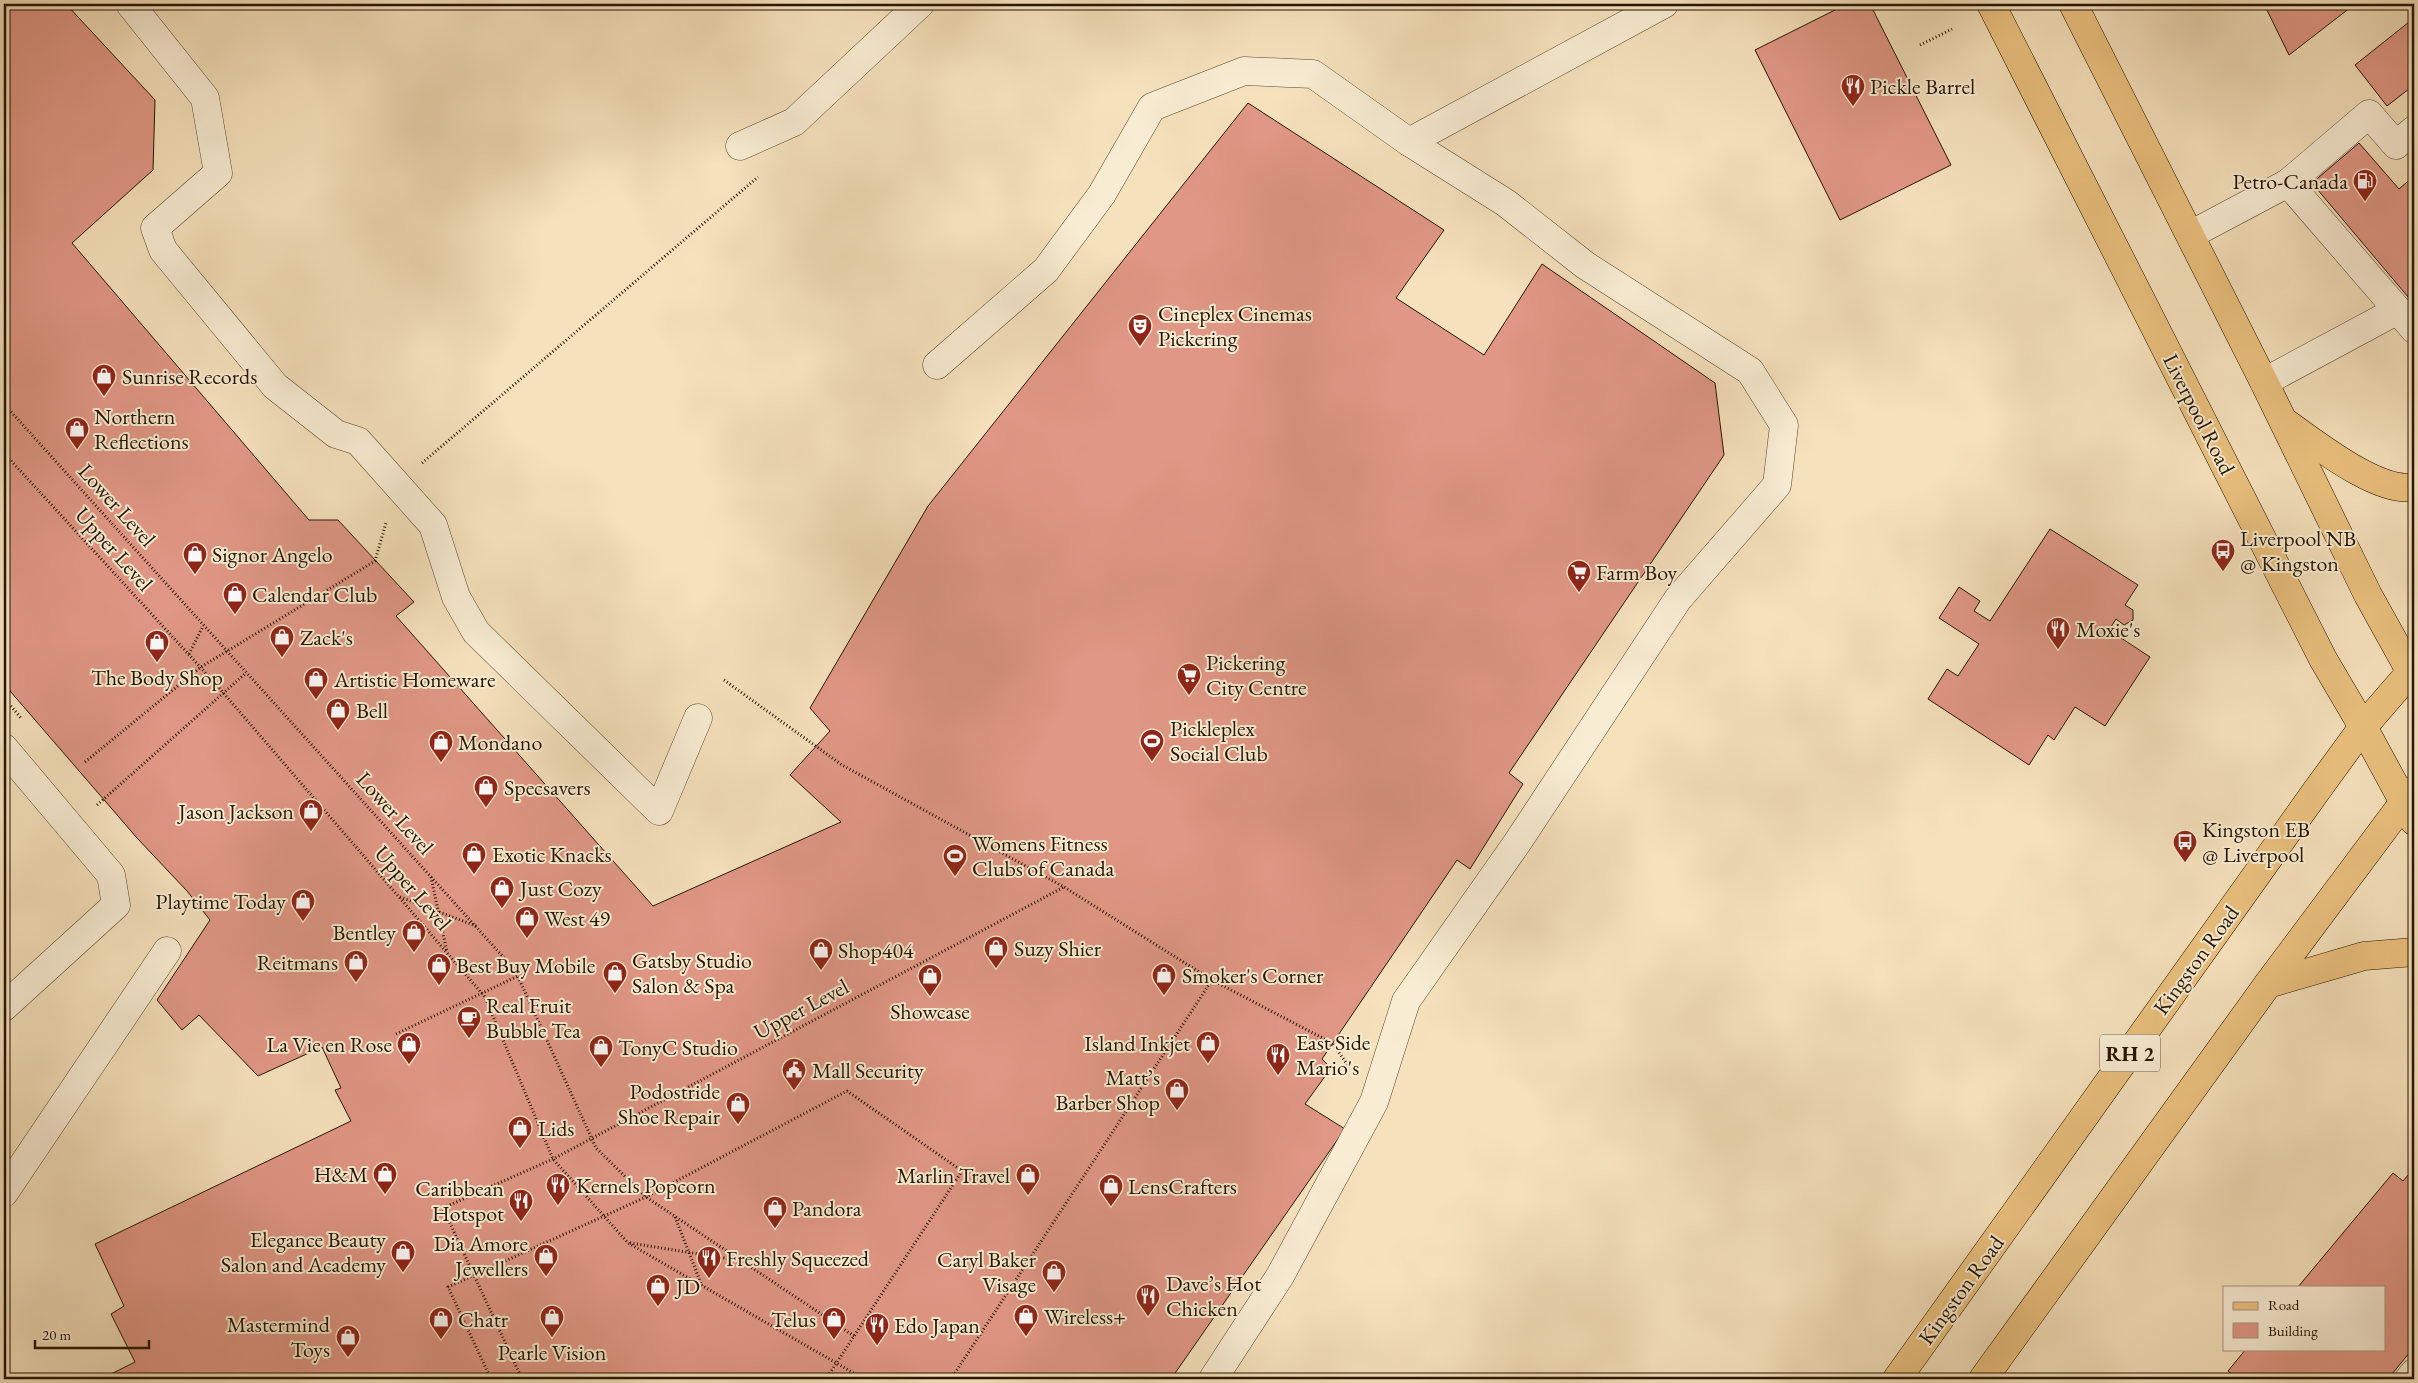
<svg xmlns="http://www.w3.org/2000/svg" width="2418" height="1383" font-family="'EB Garamond',serif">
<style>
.building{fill:#e09785;stroke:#251500}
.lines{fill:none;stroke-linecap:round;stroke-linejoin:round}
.minor-casing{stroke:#59482f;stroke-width:29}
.major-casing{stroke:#251500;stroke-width:29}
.path{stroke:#251500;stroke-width:3;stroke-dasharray:1 2.5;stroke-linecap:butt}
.minor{stroke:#f8ecd3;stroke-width:28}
.major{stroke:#eac07e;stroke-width:28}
.labels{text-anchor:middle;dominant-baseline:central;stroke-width:4;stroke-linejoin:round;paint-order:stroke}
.shield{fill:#f8ecd3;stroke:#64563f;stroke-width:1}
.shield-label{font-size:21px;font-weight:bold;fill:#251500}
.poi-label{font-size:22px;fill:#251500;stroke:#f8ecd3;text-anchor:start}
.street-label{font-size:22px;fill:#251500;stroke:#f8ecd3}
</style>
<rect width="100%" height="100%" fill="#f5e1bc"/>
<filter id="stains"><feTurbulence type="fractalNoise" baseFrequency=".004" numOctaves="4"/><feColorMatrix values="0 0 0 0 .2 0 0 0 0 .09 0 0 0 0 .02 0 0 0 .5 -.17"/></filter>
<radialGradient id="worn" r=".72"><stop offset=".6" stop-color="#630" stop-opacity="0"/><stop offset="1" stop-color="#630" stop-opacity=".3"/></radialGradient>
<g class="building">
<polygon points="4,4 66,4 155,100 153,170 72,243 309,520 338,520 414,602 396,616 653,906 841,822 790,775 830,731 810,708 928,506 1248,103 1444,230 1396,298 1484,355 1542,264 1715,383 1724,455 1509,773 1523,784 1470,869 1457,860 1322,1059 1331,1068 1305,1104 1345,1129 1171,1379 101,1379 135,1362 111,1314 124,1306 95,1244 351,1121 335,1090 341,1088 322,1047 258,1076 199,1015 182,1030 157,1000 210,920 187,891 137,838 4,684"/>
<polygon points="1847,4 1870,4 1951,165 1840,220 1755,50"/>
<polygon points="2264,4 2355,4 2289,55"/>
<polygon points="2414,18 2414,85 2387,106 2355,65"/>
<polygon points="2359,143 2399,189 2414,176 2414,304 2312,183"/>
<polygon points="2050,529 2138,585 2125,605 2133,610 2133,620 2124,625 2116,619 2109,630 2150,657 2105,726 2075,707 2054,740 2048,735 2029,765 1928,699 1947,669 1958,676 1979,644 1939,618 1959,587 1980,601 1974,611 1990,621"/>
<polygon points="2414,1168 2414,1347 2388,1379 2238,1379 2228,1371 2246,1349 2384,1349 2384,1287 2298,1287 2393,1173 2403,1181"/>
</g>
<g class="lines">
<defs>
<g id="minor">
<polyline points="130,4 205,98 218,173 155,228 163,250 275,386 336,434 358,441 433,525 456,597 476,632 659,811 698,718"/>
<polyline points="2414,130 2396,145 2369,114 2288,183 2414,329"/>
<polyline points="1409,142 1664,4"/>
<polyline points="740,146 794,122 920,4"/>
<polyline points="2190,235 2288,183"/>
<polyline points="937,365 1046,270 1102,194 1152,107 1244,71 1313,74 1409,142 1506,203 1585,265 1750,371 1784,425 1777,485 1678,599 1517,843 1406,1001 1374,1102 1280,1276 1213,1379"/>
<polyline points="2264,382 2398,310"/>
<polyline points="4,748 111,875 116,905 4,1007"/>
<polyline points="4,1193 167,951"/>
<polyline points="2409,1379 2414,1373"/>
</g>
<g id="major">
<polyline points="1991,4 2323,659 2363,727 2414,821"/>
<polyline points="2073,4 2264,382 2368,595 2414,678"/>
<path d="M2286,423C2315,443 2378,494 2414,487"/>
<polyline points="2268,984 2364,956 2414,952"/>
<polyline points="1897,1379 2317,790 2363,727 2414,668"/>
<polyline points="1983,1379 2268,984 2413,790"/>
</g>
</defs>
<use href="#minor" class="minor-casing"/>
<use href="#major" class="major-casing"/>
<g class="path">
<polyline points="1920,45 1952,29"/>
<polyline points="4,404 515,970 596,1148 646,1197 854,1336"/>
<polyline points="4,453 214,682 485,997 553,1159 628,1243 864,1379"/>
<polyline points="422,463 758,177"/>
<polyline points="189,654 203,626"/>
<polyline points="724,680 842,765 1064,887 1212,980 1332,1043 1350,1068"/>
<polyline points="4,698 21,718"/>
<polyline points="85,762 201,667 375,561 386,523"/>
<polyline points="97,805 246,673"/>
<polyline points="431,877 447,952"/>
<polyline points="400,897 476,926"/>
<polyline points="396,1034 518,976"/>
<polyline points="675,1217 702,1286"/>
<polyline points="630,1243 737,1260"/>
<polyline points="491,1379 448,1287 646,1197 847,1091 962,1171 826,1379"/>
<polyline points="522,1379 443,1208 553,1159 1064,887"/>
<polyline points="951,1379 1212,980"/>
</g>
<use href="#minor" class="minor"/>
<use href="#major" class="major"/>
</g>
<defs>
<symbol id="restaurant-pin" viewBox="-11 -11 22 30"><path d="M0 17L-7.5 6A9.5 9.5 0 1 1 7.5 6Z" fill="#8f2418" stroke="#f8ecd3"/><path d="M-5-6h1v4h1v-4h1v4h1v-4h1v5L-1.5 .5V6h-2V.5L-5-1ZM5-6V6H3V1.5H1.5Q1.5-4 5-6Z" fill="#fff"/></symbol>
<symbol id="fuel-pin" viewBox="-11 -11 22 30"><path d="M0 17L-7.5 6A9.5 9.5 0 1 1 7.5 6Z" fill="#8f2418" stroke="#f8ecd3"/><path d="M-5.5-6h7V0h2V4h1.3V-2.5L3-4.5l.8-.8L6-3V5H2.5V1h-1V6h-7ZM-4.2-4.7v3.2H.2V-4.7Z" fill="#fff"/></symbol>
<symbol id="theatre-pin" viewBox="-11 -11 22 30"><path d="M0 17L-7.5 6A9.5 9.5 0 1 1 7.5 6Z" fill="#8f2418" stroke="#f8ecd3"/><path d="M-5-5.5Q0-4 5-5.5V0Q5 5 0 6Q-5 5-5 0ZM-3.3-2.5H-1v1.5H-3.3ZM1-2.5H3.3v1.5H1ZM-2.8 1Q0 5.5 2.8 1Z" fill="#fff"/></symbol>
<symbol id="shop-pin" viewBox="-11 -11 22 30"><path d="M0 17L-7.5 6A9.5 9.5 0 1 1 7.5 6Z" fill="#8f2418" stroke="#f8ecd3"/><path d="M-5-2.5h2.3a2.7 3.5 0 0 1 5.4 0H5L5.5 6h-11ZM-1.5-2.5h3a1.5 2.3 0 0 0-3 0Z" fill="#fff"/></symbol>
<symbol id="bus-pin" viewBox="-11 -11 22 30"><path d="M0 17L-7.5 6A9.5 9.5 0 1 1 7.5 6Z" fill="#8f2418" stroke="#f8ecd3"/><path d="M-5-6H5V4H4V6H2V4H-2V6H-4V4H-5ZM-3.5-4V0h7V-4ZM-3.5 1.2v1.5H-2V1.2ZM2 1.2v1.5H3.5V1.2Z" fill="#fff"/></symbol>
<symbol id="supermarket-pin" viewBox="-11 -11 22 30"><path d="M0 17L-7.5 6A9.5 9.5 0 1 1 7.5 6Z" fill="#8f2418" stroke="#f8ecd3"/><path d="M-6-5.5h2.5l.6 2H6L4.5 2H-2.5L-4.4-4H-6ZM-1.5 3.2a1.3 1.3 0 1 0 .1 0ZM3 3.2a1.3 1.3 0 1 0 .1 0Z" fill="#fff"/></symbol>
<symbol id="stadium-pin" viewBox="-11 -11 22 30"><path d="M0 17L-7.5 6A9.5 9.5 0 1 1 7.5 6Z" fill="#8f2418" stroke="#f8ecd3"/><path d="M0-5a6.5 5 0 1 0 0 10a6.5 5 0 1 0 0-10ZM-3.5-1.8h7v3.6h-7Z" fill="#fff"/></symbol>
<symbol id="cafe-pin" viewBox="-11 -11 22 30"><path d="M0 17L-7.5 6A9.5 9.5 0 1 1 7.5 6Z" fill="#8f2418" stroke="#f8ecd3"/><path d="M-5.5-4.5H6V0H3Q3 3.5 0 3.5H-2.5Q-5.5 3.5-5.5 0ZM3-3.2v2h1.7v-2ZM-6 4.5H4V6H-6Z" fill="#fff"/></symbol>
<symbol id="civic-pin" viewBox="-11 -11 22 30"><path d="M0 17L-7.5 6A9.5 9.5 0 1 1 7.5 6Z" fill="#8f2418" stroke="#f8ecd3"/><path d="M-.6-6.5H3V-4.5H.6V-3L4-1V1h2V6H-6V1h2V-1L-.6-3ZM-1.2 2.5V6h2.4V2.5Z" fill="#fff"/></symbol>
</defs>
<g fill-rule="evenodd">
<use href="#restaurant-pin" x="1839" y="72" width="28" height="38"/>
<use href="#fuel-pin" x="2351" y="167" width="28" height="38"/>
<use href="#theatre-pin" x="1126" y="312" width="28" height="38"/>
<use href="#shop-pin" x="90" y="362" width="28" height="38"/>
<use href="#shop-pin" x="63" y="415" width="28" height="38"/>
<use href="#bus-pin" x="2209" y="537" width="28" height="38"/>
<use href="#shop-pin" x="181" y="540" width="28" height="38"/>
<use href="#supermarket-pin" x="1565" y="558" width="28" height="38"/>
<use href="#shop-pin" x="221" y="580" width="28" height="38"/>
<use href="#restaurant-pin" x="2044" y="615" width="28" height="38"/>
<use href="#shop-pin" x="268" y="623" width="28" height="38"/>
<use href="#shop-pin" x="143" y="628" width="28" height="38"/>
<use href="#supermarket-pin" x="1175" y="661" width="28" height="38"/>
<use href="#shop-pin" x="302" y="665" width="28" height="38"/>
<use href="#shop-pin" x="324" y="696" width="28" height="38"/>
<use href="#stadium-pin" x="1138" y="727" width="28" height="38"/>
<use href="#shop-pin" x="427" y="728" width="28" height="38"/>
<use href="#shop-pin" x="472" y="773" width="28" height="38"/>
<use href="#shop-pin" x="297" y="797" width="28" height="38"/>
<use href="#bus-pin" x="2171" y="828" width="28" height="38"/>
<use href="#shop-pin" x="460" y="840" width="28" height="38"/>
<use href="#stadium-pin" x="941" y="842" width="28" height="38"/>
<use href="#shop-pin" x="488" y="874" width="28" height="38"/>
<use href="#shop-pin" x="289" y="887" width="28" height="38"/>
<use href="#shop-pin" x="513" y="904" width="28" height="38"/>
<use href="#shop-pin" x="400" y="918" width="28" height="38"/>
<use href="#shop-pin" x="982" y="934" width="28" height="38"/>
<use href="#shop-pin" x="807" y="936" width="28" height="38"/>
<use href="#shop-pin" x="342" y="948" width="28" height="38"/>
<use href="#shop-pin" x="425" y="951" width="28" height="38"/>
<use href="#shop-pin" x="601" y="959" width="28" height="38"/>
<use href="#shop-pin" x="1150" y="961" width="28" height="38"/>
<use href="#shop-pin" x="916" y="962" width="28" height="38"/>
<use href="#cafe-pin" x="455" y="1004" width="28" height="38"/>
<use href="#shop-pin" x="1194" y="1029" width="28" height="38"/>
<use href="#shop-pin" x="395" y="1030" width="28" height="38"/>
<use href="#shop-pin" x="587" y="1033" width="28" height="38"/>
<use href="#restaurant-pin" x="1264" y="1041" width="28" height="38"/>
<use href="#civic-pin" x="780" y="1056" width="28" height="38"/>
<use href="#shop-pin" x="1163" y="1076" width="28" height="38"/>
<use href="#shop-pin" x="724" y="1090" width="28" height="38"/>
<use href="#shop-pin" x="506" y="1114" width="28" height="38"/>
<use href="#shop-pin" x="371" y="1160" width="28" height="38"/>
<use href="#shop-pin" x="1014" y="1161" width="28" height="38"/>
<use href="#restaurant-pin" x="544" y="1171" width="28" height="38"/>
<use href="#shop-pin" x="1097" y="1172" width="28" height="38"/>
<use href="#restaurant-pin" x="507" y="1187" width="28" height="38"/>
<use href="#shop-pin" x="761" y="1194" width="28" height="38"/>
<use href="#shop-pin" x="389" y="1238" width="28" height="38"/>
<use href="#shop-pin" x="532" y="1242" width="28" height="38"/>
<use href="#restaurant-pin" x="695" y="1244" width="28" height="38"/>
<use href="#shop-pin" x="1040" y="1258" width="28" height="38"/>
<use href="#shop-pin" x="644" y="1272" width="28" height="38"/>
<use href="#restaurant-pin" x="1134" y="1282" width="28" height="38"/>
<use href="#shop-pin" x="1012" y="1302" width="28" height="38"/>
<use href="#shop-pin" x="538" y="1303" width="28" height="38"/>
<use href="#shop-pin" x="427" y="1305" width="28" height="38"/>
<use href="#shop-pin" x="820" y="1305" width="28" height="38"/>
<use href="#restaurant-pin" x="863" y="1311" width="28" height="38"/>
<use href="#shop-pin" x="334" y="1323" width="28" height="38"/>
</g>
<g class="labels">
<rect class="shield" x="2100" y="1034.5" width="60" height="37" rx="4"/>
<g class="shield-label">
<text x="2130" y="1053">RH 2</text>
</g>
<g class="poi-label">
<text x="1870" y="86">Pickle Barrel</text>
<text x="2348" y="181" text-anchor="end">Petro-Canada</text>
<text x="1158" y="313">Cineplex Cinemas<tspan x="1158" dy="25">Pickering</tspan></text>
<text x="122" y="376">Sunrise Records</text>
<text x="94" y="416">Northern<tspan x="94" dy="25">Reflections</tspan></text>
<text x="2240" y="538">Liverpool NB<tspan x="2240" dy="25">@ Kingston</tspan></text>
<text x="212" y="554">Signor Angelo</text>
<text x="1596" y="572">Farm Boy</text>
<text x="252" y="594">Calendar Club</text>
<text x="2076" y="629">Moxie's</text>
<text x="300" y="637">Zack's</text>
<text x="1206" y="662">Pickering<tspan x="1206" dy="25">City Centre</tspan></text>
<text x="157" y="677" text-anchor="middle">The Body Shop</text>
<text x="334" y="679">Artistic Homeware</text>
<text x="356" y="710">Bell</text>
<text x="1170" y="728">Pickleplex<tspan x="1170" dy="25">Social Club</tspan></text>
<text x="458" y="742">Mondano</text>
<text x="504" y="787">Specsavers</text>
<text x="294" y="811" text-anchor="end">Jason Jackson</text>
<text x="2202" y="829">Kingston EB<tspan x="2202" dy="25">@ Liverpool</tspan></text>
<text x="972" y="843">Womens Fitness<tspan x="972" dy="25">Clubs of Canada</tspan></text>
<text x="492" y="854">Exotic Knacks</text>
<text x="520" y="888">Just Cozy</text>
<text x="286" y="901" text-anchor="end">Playtime Today</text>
<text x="544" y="918">West 49</text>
<text x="396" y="932" text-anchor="end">Bentley</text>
<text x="1014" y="948">Suzy Shier</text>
<text x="838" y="950">Shop404</text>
<text x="632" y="960">Gatsby Studio<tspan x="632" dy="25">Salon &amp; Spa</tspan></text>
<text x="338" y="962" text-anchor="end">Reitmans</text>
<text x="456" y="965">Best Buy Mobile</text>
<text x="1182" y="975">Smoker's Corner</text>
<text x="486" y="1005">Real Fruit<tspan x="486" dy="25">Bubble Tea</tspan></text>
<text x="930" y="1011" text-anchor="middle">Showcase</text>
<text x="1296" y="1042">East Side<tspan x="1296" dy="25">Mario's</tspan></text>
<text x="1190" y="1043" text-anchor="end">Island Inkjet</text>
<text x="392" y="1044" text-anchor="end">La Vie en Rose</text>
<text x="618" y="1047">TonyC Studio</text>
<text x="812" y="1070">Mall Security</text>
<text x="1160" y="1077" text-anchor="end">Matt’s<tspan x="1160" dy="25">Barber Shop</tspan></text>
<text x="720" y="1091" text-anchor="end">Podostride<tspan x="720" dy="25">Shoe Repair</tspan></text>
<text x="538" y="1128">Lids</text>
<text x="368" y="1174" text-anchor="end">H&amp;M</text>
<text x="1010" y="1175" text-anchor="end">Marlin Travel</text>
<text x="576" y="1185">Kernels Popcorn</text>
<text x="1128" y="1186">LensCrafters</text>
<text x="504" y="1188" text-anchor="end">Caribbean<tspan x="504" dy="25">Hotspot</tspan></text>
<text x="792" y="1208">Pandora</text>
<text x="386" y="1239" text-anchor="end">Elegance Beauty<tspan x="386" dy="25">Salon and Academy</tspan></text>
<text x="528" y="1243" text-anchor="end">Dia Amore<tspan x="528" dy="25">Jewellers</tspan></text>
<text x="726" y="1258">Freshly Squeezed</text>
<text x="1036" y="1259" text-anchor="end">Caryl Baker<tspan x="1036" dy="25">Visage</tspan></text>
<text x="1166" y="1283">Dave’s Hot<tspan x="1166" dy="25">Chicken</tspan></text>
<text x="676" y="1286">JD</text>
<text x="1044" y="1316">Wireless+</text>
<text x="458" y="1319">Chatr</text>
<text x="816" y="1319" text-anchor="end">Telus</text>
<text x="330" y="1324" text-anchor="end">Mastermind<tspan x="330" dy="25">Toys</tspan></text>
<text x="894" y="1325">Edo Japan</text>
<text x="552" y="1352" text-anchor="middle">Pearle Vision</text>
</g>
<g class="street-label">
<text transform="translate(2199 414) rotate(63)">Liverpool Road</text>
<text transform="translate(117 505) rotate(48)">Lower Level</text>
<text transform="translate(114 549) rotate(48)">Upper Level</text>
<text transform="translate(395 813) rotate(48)">Lower Level</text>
<text transform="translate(413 888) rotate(49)">Upper Level</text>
<text transform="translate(2196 960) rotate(-54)">Kingston Road</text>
<text transform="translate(801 1009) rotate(-28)">Upper Level</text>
<text transform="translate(1961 1290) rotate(-54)">Kingston Road</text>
</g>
</g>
<rect width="2418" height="1383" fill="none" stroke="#f5e1bc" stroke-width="20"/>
<rect x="5" y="5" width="2408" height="1373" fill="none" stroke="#251500" stroke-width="2.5"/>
<rect x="10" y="10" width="2398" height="1363" fill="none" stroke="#251500"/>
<rect x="2223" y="1286" width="162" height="65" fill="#f8ecd3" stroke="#a4967f"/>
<rect x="2233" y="1302" width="25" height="8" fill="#eac07e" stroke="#a4967f"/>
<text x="2268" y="1310" font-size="15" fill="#251500">Road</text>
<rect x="2233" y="1323" width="25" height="15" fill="#e09785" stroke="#a4967f"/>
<text x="2268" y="1336" font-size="15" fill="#251500">Building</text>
<path d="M35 1340v8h114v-8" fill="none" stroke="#251500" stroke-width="2.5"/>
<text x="42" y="1340" font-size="15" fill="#251500" stroke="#f8ecd3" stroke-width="4" paint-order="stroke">20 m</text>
<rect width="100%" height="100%" filter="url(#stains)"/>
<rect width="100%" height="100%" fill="url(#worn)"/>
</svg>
